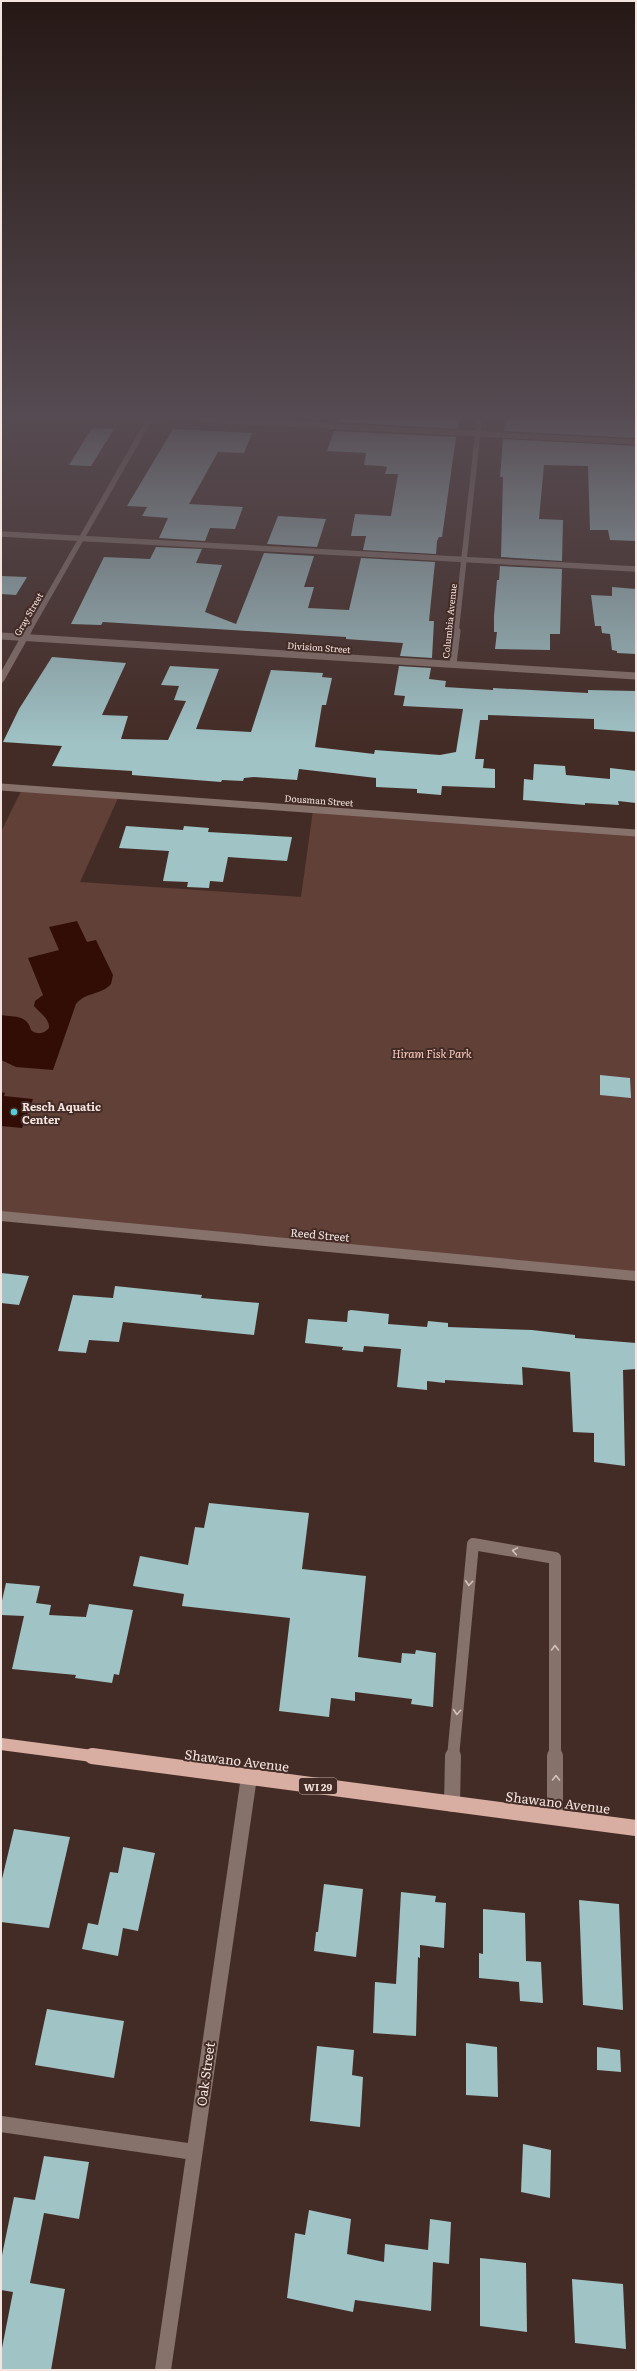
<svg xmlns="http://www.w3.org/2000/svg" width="637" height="2371" font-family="Literata,serif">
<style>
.green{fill:#614038}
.water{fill:#320d05}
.building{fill:#a0c3c6}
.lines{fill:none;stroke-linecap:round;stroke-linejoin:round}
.minor-far4{stroke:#86716b;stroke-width:5.5}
.minor-far3{stroke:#86716b;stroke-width:7}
.minor-far2{stroke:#86716b;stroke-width:10}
.minor-far1{stroke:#86716b;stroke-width:12}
.minor{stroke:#86716b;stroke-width:16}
.major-far1{stroke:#d8ada2;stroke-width:12}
.major{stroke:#d8ada2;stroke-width:16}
.oneway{stroke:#d3c2bd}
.poi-dot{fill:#52ccd6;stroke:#442c26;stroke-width:1.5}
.labels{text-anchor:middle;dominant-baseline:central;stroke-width:4;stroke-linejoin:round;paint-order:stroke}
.far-street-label{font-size:9px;fill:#f4e4e0;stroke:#442c26}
.shield{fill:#442c26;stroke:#bfada8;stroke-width:1}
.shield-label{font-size:10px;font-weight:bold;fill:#f4e4e0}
.park-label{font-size:11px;font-style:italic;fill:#fccec2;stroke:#442c26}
.poi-label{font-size:11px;font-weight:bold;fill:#f4e4e0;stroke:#442c26;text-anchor:start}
.street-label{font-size:11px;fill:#f4e4e0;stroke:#442c26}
.near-street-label{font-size:13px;fill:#f4e4e0;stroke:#442c26}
</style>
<rect width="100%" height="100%" fill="#442c26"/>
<polygon class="green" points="22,789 119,796 80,882 301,897 313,810 636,833 636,1276 1,1216 1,832"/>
<g class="water">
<path d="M77,921L87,942L96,940L113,975L111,984C102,995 85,992 76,1004L53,1070L16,1067L1,1060V1015C15,1017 27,1015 31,1030C37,1035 44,1034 49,1028C50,1019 39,1012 34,1006L35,1001L43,995L28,958L59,950L49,927Z"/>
<polygon points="1,1092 5,1093 4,1096 33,1099 22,1128 1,1126"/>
</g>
<g class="building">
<polygon points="341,413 459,413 457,429 337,422"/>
<polygon points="507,413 597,413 597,416 636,416 636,438 504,431"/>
<polygon points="92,428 114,429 91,466 69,465"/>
<polygon points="173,429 252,433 244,453 218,452 189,504 243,507 235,529 210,528 205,541 159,538 168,518 142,516 147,507 127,506"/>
<polygon points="334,431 456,437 442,537 439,537 437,541 436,554 363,550 366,536 351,536 355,514 391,516 398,474 385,474 387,467 382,466 364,465 366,453 327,451"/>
<polygon points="503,439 636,446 636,541 610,540 608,530 590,530 588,466 544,465 539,519 563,520 562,561 501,557 503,477 500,477"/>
<polygon points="278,516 326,519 317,547 267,544"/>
<polygon points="156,547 202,549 196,563 222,565 205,612 236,624 264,553 314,556 304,587 314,587 308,608 349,610 361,558 435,562 429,621 434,621 432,658 400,656 403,643 346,639 346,637 103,622 101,625 71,624 104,557 150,559"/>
<polygon points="500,566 562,569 560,634 550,634 550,650 495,649 497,632 494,632 494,616 497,580 499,580"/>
<polygon points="1,576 27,577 16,595 1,594"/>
<polygon points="612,587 636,589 636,654 617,653 617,651 612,650 610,634 602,633 601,626 595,626 591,595 612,596"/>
<polygon points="52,657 126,663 102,715 128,716 121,739 168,740 186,701 174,700 179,686 161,685 170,666 219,669 196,729 251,732 271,670 323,673 322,677 332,678 326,705 322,705 315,747 374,754 375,750 440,755 456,752 463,709 403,706 405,696 394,695 399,666 431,668 429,679 446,681 445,687 493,690 493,688 588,693 588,690 636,691 636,732 594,729 594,719 488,715 488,720 480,720 475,759 484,759 483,768 495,769 495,788 442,786 441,795 417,793 417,789 376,787 376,778 299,769 297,780 254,777 244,778 243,781 222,780 221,782 132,775 132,771 52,766 62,746 3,742 19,709"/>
<polygon points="534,764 565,766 566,775 610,779 610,768 636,771 636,803 618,801 619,805 585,803 585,805 523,800 524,779 533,780"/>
<polygon points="126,826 183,830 184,826 209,828 208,832 292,837 287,861 228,857 223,882 210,881 209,888 187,887 188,882 163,881 169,851 119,848"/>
<polygon points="600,1075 630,1078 631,1098 600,1095"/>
<polygon points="1,1273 29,1276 19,1305 1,1303"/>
<polygon points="115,1286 202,1295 201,1298 259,1303 254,1335 123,1322 119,1342 89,1340 86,1353 58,1351 73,1295 113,1298"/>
<polygon points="351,1310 389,1314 388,1324 427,1327 428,1321 448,1323 448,1327 532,1330 575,1335 575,1338 636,1343 636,1369 623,1370 625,1466 594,1462 594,1433 573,1432 570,1372 522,1367 523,1385 445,1380 445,1383 427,1381 427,1390 397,1387 401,1349 364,1346 363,1352 342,1350 343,1347 305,1343 308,1319 347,1322 348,1311"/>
<polygon points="209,1503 309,1513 302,1569 366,1576 358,1657 401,1663 402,1653 415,1654 416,1650 436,1653 433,1707 411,1704 412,1699 355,1692 355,1701 331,1698 329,1717 279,1711 290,1618 182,1606 184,1594 133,1586 140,1556 188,1565 195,1527 204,1528"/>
<polygon points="6,1583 40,1586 36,1603 51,1605 49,1615 86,1617 89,1604 133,1610 119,1675 114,1674 112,1683 75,1678 76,1675 12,1669 24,1616 1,1615 1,1605"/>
<polygon points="14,1829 70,1837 49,1928 1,1922 1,1883"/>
<polygon points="123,1847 155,1853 138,1931 123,1928 118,1956 82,1949 88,1923 98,1925 110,1872 118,1873"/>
<polygon points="324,1884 363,1889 356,1957 314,1951 316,1932 318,1932"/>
<polygon points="401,1892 436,1896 435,1902 446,1903 444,1948 420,1945 420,1958 418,1957 416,2036 373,2033 375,1982 396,1984"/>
<polygon points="579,1900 619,1904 623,2010 583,2005"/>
<polygon points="483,1909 525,1913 526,1961 541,1962 543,2003 520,2001 519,1982 479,1978 479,1953 483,1954"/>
<polygon points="47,2009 124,2021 114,2078 35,2065"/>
<polygon points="466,2043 497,2047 498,2097 466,2095"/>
<polygon points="317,2046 354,2050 352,2075 363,2077 360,2127 310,2121"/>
<polygon points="597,2047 620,2050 621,2072 597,2070"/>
<polygon points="523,2144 551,2150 550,2198 521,2192"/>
<polygon points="44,2156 89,2162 79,2219 44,2213 30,2283 65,2289 51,2370 1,2370 1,2353 13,2292 1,2290 1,2260 14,2197 35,2200"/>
<polygon points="309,2210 351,2219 347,2254 384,2262 385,2244 428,2250 430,2219 451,2222 449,2264 433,2262 431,2311 355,2300 353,2312 287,2298 295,2233 305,2235"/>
<polygon points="480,2258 526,2263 527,2332 480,2326"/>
<polygon points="572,2279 623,2284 626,2349 575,2343"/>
</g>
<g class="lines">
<g class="minor-far4">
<polyline points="1,417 151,417 636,442"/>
<polyline points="311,425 315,413"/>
<polyline points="1,534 636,569"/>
<polyline points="28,632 153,413"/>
<polyline points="456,632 480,413"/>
</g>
<g class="minor-far3">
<polyline points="1,636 636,676"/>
<polyline points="453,664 457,631"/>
<polyline points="1,679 28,631"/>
<polyline points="1,787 636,833"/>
</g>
<polyline class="minor-far2" points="1,1216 636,1276"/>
<polyline class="minor-far1" points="453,1757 473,1544 555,1558 555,1757"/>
<g class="minor">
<polyline points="555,1756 555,1817"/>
<polyline points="452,1804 453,1756"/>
<polyline points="1,2124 194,2152"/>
<polyline points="163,2370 249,1777"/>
</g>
<polyline class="major-far1" points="1,1744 100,1757"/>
<polyline class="major" points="92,1756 636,1828"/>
</g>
<defs><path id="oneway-chevron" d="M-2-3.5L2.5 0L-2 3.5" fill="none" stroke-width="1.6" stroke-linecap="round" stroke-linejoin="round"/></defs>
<g class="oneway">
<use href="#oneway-chevron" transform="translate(515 1551) rotate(-170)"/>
<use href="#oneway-chevron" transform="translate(469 1583) rotate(95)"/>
<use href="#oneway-chevron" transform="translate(555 1648) rotate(-90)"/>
<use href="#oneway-chevron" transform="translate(457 1712) rotate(95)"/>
<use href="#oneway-chevron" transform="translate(556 1778) rotate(-89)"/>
</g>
<linearGradient id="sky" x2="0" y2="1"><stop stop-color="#251815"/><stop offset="0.56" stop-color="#564b52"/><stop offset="1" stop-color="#564b52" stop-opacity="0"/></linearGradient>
<rect width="637" height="744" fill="url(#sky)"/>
<circle class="poi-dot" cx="14" cy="1112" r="4"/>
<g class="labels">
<g class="far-street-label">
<text transform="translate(28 614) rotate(-60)">Gray Street</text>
<text transform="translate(449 621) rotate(-84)">Columbia Avenue</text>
<text transform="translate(319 647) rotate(4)">Division Street</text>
<text transform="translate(319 800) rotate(4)">Dousman Street</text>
</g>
<rect class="shield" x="299" y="1778" width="38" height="16" rx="3"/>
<g class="shield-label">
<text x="318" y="1786">WI 29</text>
</g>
<g class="park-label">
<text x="432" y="1053">Hiram Fisk Park</text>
</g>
<g class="poi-label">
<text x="22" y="1106">Resch Aquatic<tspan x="22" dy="13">Center</tspan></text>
</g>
<g class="street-label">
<text transform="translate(320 1234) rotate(5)">Reed Street</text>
</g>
<g class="near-street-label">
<text transform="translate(237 1760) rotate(7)">Shawano Avenue</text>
<text transform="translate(558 1802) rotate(7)">Shawano Avenue</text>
<text transform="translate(205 2074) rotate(-82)">Oak Street</text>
</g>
</g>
<rect width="637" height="2371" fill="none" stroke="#f4e4e0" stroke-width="4"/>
</svg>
